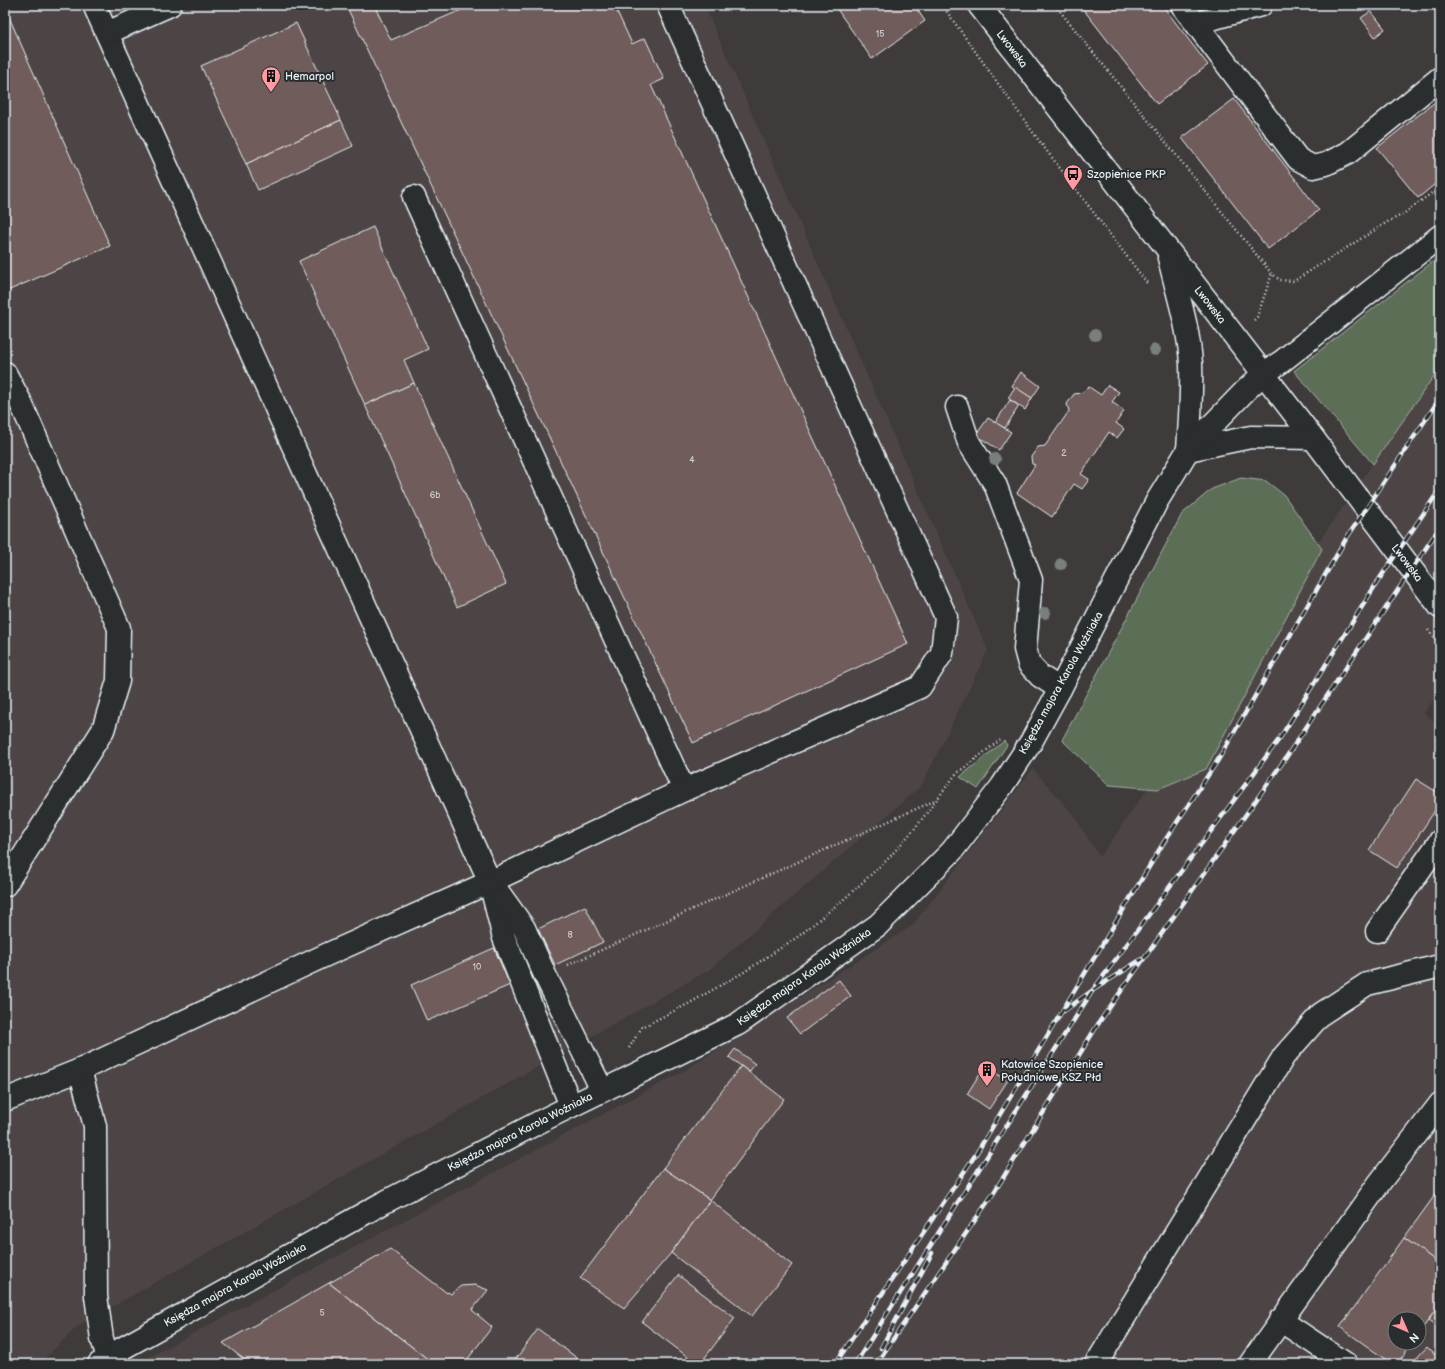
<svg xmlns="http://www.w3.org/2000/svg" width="1445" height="1369" font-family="'Balsamiq Sans',sans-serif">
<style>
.built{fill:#4d4544;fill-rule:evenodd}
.green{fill:#5c6e57;stroke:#a2b0a8}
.building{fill:#6f5c5a;stroke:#e8f1f8}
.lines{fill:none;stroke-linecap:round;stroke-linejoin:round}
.minor-casing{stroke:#e8f1f8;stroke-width:25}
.path{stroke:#e8f1f8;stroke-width:2.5;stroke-dasharray:1 3;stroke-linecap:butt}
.minor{stroke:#2a2d2e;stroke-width:22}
.rail-casing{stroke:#e8f1f8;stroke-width:4.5}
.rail{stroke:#2a2d2e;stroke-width:3;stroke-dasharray:9;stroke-linecap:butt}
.tree{fill:#797f7b}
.labels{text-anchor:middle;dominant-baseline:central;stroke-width:4;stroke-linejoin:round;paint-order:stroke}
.number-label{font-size:9px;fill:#caccd0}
.street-label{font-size:11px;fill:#e8f1f8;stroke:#2a2d2e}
.poi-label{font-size:11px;fill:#e8f1f8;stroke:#2a2d2e;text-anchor:start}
</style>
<rect width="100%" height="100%" fill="#3f3b3b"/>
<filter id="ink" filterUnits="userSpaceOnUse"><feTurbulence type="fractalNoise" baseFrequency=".025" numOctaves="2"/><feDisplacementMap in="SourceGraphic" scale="8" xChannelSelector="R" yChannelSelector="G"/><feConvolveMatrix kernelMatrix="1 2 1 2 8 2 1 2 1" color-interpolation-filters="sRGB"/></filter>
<g filter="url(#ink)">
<g class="built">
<polygon points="5,5 704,5 988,650 922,785 709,970 78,1326 39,1364 5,1364"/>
<path d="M1440,367V691L1424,713L1440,726V1364H136L684,1071L912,926L1033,769L1072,813L1100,857ZM1395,1319H1419V1343H1395Z"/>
</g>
<g class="green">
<polygon points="1440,256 1440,367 1373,464 1294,371"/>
<polygon points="1241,478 1266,481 1284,495 1322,549 1206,769 1158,789 1109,785 1062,740 1182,514 1212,489"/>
<polygon points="1004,741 1007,745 978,789 960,777"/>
</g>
<g class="building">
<polygon points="346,5 374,5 391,40 473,5 614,5 632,44 645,38 664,79 651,85 908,644 693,743"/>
<polygon points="834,5 914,5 925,21 872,59"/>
<polygon points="1080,5 1162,5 1208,65 1157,104"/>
<polygon points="5,8 110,246 5,292"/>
<polygon points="1371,11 1385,29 1375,37 1361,18"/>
<polygon points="296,23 341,120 246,164 201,66"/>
<polygon points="1440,98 1440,180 1418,198 1377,148"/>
<polygon points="1234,99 1319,210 1268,249 1182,138"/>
<polygon points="341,120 353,146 258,190 246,164"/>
<polygon points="373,227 428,349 404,360 414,383 365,405 299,261"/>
<polygon points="1021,372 1040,386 1032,398 1012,386"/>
<polygon points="414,383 506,584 457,607 365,405"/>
<polygon points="1108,385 1119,392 1112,402 1124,411 1116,423 1124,429 1117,438 1109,432 1081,474 1089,479 1088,481 1082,489 1074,484 1052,517 1017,493 1035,465 1032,464 1031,457 1038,447 1045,446 1069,411 1067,404 1074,394 1081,393 1089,387 1101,395"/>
<polygon points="1015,387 1032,398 1025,410 1008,398"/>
<polygon points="1010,400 1019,406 1005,428 995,423"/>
<polygon points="988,418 1011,432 999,450 976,435"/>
<polygon points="1416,779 1440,794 1440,803 1397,868 1369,850"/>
<polygon points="585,906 603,942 555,965 538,929"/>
<polygon points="494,948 510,985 427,1021 411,985"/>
<polygon points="839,980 851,996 800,1034 787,1018"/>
<polygon points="735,1049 755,1064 749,1072 729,1057"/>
<polygon points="741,1066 784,1099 710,1200 663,1168"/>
<polygon points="984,1067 1008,1080 989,1109 967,1094"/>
<polygon points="663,1168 710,1200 671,1253 624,1308 580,1278"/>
<polygon points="1440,1188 1440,1264 1404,1238"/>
<polygon points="710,1200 792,1265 752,1316 671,1253"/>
<polygon points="1404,1238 1440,1264 1440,1303 1419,1334 1419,1319 1395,1319 1395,1343 1412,1343 1397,1364 1392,1364 1340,1327"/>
<polygon points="390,1249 447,1293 448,1292 451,1294 461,1286 475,1285 488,1290 472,1310 492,1327 464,1364 434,1364 329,1283"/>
<polygon points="678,1275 735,1318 700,1364 697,1364 642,1322"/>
<polygon points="329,1283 434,1364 250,1364 223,1343"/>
<polygon points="1440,1303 1440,1329 1428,1321"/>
<polygon points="538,1329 585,1364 512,1364"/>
<polygon points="1427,1347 1435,1355 1440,1350 1440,1364 1411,1364"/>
</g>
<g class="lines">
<defs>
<g id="minor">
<polyline points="94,5 490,882 504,938 571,1106"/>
<polyline points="979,5 1313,438 1440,607"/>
<polyline points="1182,5 1298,159 1313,167 1326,164 1348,153 1440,78"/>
<polyline points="1197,23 1261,5"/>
<polyline points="107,33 170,5"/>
<polyline points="414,197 684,790"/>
<path d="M1169,258C1177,292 1189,328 1191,364C1192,392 1190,421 1188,450"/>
<polyline points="5,373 20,401 119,628 118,681 103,730 5,885"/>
<polyline points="957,407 969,443 995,484 1031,580 1025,649 1029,664 1040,676 1060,689"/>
<polyline points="1188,450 1251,437 1313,438"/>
<polyline points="496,889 524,928 545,975 602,1090"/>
<polyline points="1377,931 1440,841"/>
<polyline points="80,1070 95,1126 96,1296 102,1339 108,1357"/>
<polyline points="5,1100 80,1070 326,955 490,882 684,790 920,687 942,653 946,617 668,5"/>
<polyline points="1280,1320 1346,1364"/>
<polyline points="99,1364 123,1348 383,1203 547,1118 738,1024 878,925 952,851 1002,786 1031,742 1060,689 1157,501 1188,450 1245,391 1263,374 1281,362 1440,236"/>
<polyline points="1096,1364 1284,1056 1321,1014 1367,984 1440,966"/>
<polyline points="1250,1364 1380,1182 1440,1104"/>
</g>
</defs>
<use href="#minor" class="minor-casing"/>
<g class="path">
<polyline points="942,5 1037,138 1147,283"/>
<polyline points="1055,5 1272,274 1280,280 1294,281 1389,221 1402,215 1440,187"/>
<polyline points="1254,320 1257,317 1272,274"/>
<polyline points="1428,630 1440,645"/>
<polyline points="568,965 936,800"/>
<polyline points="629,1048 642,1027 688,1004 744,972 799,936 844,899 887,860 916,827 956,774 1000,740"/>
</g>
<use href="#minor" class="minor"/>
<defs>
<g id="rail">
<polyline points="1064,1011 1093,990 1142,959"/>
<polyline points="881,1348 932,1253"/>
<polyline points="835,1364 976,1154 1164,842 1218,760 1346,539 1440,398"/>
<polyline points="855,1364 1093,990 1280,738 1378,581 1440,489"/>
<polyline points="876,1364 993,1194 1100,1021 1285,759 1440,527"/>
</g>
</defs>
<use href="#rail" class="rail-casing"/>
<use href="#rail" class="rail"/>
</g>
<g class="tree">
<circle cx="1095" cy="335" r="6"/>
<circle cx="1155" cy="350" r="6"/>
<circle cx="995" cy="459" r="6"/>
<circle cx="1061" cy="564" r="6"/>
<circle cx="1045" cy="613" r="6"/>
</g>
</g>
<defs>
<symbol id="building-pin" viewBox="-11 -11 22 30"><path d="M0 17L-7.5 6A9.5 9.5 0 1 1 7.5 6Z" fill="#ff9aa2" stroke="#2a2d2e"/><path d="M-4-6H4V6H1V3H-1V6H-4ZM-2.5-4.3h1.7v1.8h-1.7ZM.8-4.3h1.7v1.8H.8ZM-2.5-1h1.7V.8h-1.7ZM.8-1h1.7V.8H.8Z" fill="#111"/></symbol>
<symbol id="bus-pin" viewBox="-11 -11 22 30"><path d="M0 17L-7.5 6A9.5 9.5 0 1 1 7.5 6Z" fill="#ff9aa2" stroke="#2a2d2e"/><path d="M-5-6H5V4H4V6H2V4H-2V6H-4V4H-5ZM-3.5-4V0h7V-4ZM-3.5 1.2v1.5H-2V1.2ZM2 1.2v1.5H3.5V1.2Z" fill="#111"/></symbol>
</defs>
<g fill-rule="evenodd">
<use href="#building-pin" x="260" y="65" width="22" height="30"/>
<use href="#bus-pin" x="1062" y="163" width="22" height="30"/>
<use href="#building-pin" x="976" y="1059" width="22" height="30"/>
</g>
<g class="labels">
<g class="number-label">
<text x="880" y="34">15</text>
<text x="1064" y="453">2</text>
<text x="692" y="460">4</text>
<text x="435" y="495">6b</text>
<text x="570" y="935">8</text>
<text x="477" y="967">10</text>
<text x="322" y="1313">5</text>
</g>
<g class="street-label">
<text transform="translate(1012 49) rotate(53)">Lwowska</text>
<text transform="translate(1210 305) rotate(52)">Lwowska</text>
<text transform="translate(1407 563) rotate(53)">Lwowska</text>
<text transform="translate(1061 683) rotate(-61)">Księdza majora Karola Woźniaka</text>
<text transform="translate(804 977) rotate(-35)">Księdza majora Karola Woźniaka</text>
<text transform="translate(520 1132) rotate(-27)">Księdza majora Karola Woźniaka</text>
<text transform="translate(235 1285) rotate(-29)">Księdza majora Karola Woźniaka</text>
</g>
<g class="poi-label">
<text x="285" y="76">Hemarpol</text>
<text x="1087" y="174">Szopienice PKP</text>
<text x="1001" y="1064">Katowice Szopienice<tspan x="1001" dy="13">Południowe KSZ Płd</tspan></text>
</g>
</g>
<rect width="1445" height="1369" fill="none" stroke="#2a2d2e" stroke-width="20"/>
<rect x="10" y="10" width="1425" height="1349" fill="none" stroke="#e8f1f8" stroke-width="1.5" filter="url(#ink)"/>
<g transform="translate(1407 1331) rotate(135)"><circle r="19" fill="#2a2d2e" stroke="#767b7f"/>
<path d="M0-3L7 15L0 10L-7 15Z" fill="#ff9aa2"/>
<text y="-6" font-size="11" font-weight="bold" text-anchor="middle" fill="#e8f1f8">N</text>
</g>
</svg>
